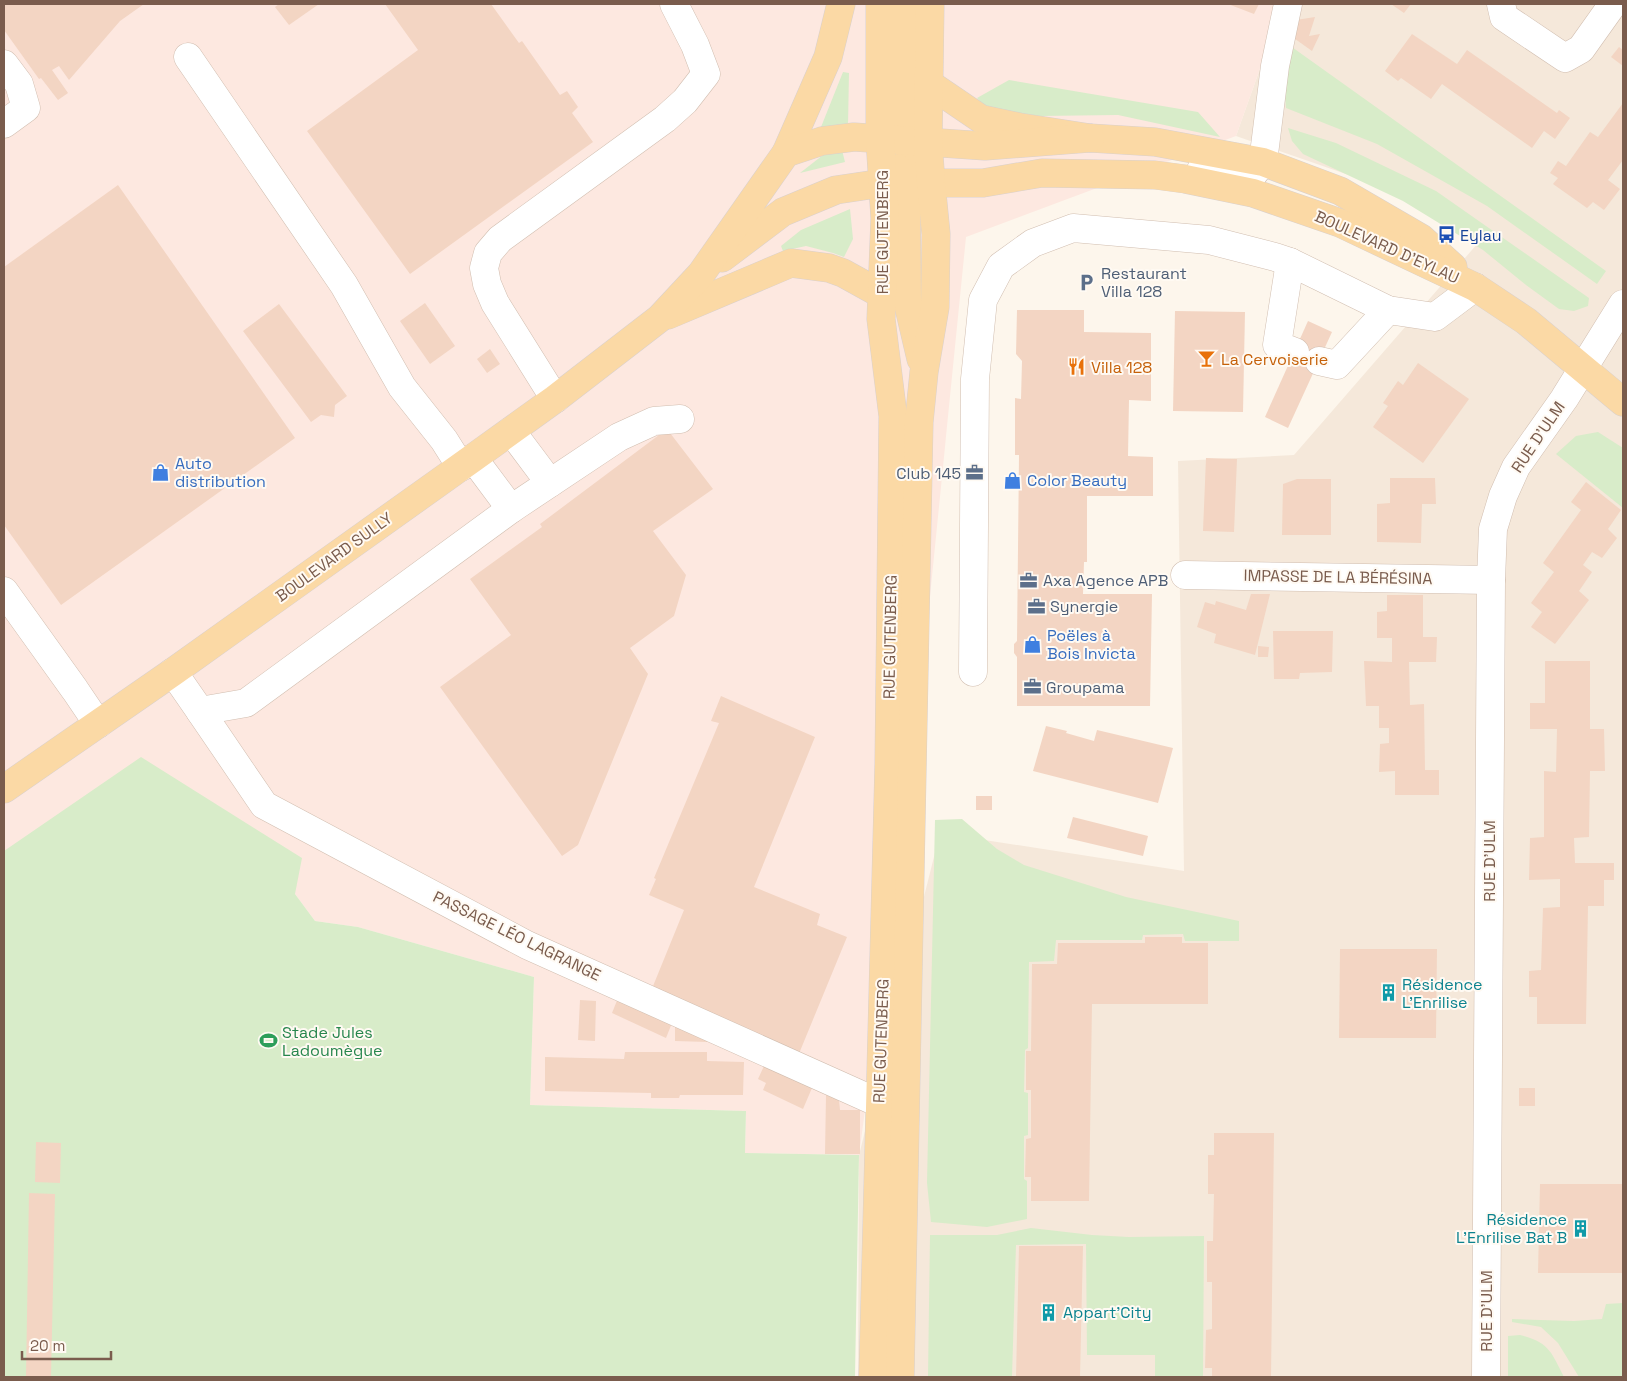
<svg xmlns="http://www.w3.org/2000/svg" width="1627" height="1381" font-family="'Space Grotesk',sans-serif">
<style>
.residential{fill:#f5e8da}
.commercial{fill:#fde8e0}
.green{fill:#d8ecc9}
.building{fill:#f3d5c3}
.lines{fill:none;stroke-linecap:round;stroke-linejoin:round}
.minor-casing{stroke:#d1beb0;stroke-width:29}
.major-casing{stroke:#dad1cd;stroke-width:29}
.minor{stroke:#fff;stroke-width:28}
.major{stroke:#fbd9a5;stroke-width:28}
.labels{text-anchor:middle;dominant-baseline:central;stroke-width:4;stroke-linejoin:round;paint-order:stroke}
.street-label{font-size:16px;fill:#7a5c4d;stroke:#fffaf3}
.transit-label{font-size:16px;fill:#164399;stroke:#fffaf3;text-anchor:start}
.service-label{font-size:16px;fill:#4e5e75;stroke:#fffaf3;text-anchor:start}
.food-label{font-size:16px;fill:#c56008;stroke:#fffaf3;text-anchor:start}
.shop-label{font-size:16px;fill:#366cbe;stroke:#fffaf3;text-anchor:start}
.culture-label{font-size:16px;fill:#0d838f;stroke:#fffaf3;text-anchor:start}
.leisure-label{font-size:16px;fill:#27864d;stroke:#fffaf3;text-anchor:start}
</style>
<rect width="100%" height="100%" fill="#fdf6ec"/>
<polygon class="residential" points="1283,4 1623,4 1623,1377 858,1377 859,1155 940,833 1184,871 1178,461 1294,455 1478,243 1395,191 1236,136"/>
<polygon class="commercial" points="4,4 1283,4 1236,136 966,237 918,716 859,1155 745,1153 746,1111 530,1105 534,977 358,927 315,921 295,894 4,851"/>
<g class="green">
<polygon points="1289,45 1606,271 1597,284 1487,206 1377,144 1286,108 1283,74"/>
<polygon points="843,72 849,73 848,126 822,129 821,127"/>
<polygon points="1009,80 1198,112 1220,137 1118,115 1040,116 1006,114 983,105 977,98"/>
<polygon points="1288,128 1336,143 1436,191 1589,298 1588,306 1574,311 1559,309 1526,285 1483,250 1403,201 1303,154 1292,141"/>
<polygon points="842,150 845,162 800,173 823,155"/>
<polygon points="850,209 853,239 844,257 833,253 806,246 783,251 781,246 801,230"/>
<polygon points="1598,432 1623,448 1623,508 1556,454 1576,436"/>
<polygon points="141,757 302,858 295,894 315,921 358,927 534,977 530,1105 746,1111 745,1153 859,1155 855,1377 4,1377 4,851"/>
<polygon points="962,819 997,849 1024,865 1126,897 1239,921 1239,941 1185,941 1183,934 1143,935 1142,940 1056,940 1054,961 1029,962 1028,1048 1025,1050 1024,1092 1028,1093 1028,1135 1024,1136 1024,1179 1027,1181 1027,1219 987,1227 931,1222 927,1183 935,820"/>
<polygon points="1031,1228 1092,1235 1129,1237 1204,1236 1203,1377 1155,1377 1155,1355 1087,1355 1086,1244 1016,1245 1012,1377 928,1377 930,1235 997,1235"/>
<polygon points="1623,1303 1623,1377 1579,1377 1558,1343 1541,1327 1512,1322 1512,1319 1574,1321 1602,1319 1606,1304"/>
<path d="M1520,1335C1550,1343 1551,1352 1564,1377H1508V1336Z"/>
</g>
<g class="building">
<polygon points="4,4 144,4 120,21 69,80 59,66 52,70 68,93 58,100 41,78 39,79 4,30"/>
<polygon points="279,4 319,4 289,25 275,7"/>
<polygon points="385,4 491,4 519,43 522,41 560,95 567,91 578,107 572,113 593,142 410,274 307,131 418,50"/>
<polygon points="1228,4 1259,4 1254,14"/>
<polygon points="1391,4 1411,4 1404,13"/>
<polygon points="1315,17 1309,36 1320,34 1312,51 1291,36 1296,20"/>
<polygon points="1412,34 1457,64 1467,50 1557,113 1559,110 1570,118 1555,139 1544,131 1532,148 1442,84 1431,99 1401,78 1398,81 1385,71"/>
<polygon points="1619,47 1623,50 1623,66 1611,57"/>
<polygon points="1623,103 1623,160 1608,180 1620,189 1604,210 1593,202 1587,208 1553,184 1558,178 1550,173 1558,161 1566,166 1590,132 1598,137"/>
<polygon points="118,185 295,438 61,605 4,525 4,267"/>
<polygon points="425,303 455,346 430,364 400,321"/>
<polygon points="279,304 347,396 335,405 334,417 321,415 311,422 243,331"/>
<polygon points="1017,310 1084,310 1084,332 1151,333 1151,401 1129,400 1128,456 1153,457 1153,496 1087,496 1087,562 1084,562 1083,594 1152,594 1150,706 1017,706 1017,657 1014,653 1014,644 1017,641 1019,455 1015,455 1015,398 1021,399 1022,361 1016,354"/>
<polygon points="1175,311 1245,312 1243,412 1173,411"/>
<polygon points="1308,321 1332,332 1288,428 1265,417"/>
<polygon points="490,349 500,364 487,373 477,359"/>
<polygon points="1418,363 1469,399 1423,463 1373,427 1388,406 1383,403 1398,381 1403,385"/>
<polygon points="667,429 713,489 653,531 686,575 674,616 630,648 648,674 578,845 562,856 440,687 511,635 470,579 542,527 540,524"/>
<polygon points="1206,458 1237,459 1234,532 1203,531"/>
<polygon points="1390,478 1435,478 1436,504 1422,504 1421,543 1377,542 1377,504 1390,503"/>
<polygon points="1297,479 1331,479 1331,535 1282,535 1283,484"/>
<polygon points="1586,482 1621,510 1608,529 1617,538 1602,558 1592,552 1583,565 1592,572 1579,591 1589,600 1555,644 1531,627 1542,612 1531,603 1554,572 1543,563 1581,510 1571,502"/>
<polygon points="1251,594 1270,594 1255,655 1214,643 1216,634 1197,627 1205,602 1215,605 1216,601 1246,610"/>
<polygon points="1387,595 1423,595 1423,637 1437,637 1436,662 1409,662 1410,705 1424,704 1425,770 1439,770 1439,795 1395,795 1395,771 1379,772 1380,744 1389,743 1389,728 1379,728 1379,706 1366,706 1364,661 1392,662 1392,638 1377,638 1377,612 1387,611"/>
<polygon points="1273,631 1333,631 1332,672 1300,673 1299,679 1274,679"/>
<polygon points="1258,646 1269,647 1268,657 1258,657"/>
<polygon points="1545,661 1590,661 1590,729 1604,729 1605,771 1590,771 1589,837 1574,838 1575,863 1614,863 1614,880 1604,880 1604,906 1588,906 1586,1024 1537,1024 1537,997 1529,997 1529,971 1541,970 1543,908 1560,907 1560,879 1529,880 1530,838 1544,837 1544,771 1556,772 1557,729 1530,729 1530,703 1545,703"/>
<polygon points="721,696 815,737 754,887 820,914 817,925 847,937 798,1056 651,991 684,910 649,895 656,879 654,878 719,723 711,721"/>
<polygon points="1046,726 1067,731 1066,733 1094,741 1097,730 1173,748 1158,803 1033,771"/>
<rect x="976" y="796" width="16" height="14"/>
<polygon points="1073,817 1148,836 1143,856 1067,838"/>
<polygon points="1145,937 1182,937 1182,943 1208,943 1208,1004 1092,1004 1089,1201 1031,1201 1031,1177 1025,1177 1026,1139 1031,1138 1031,1090 1026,1090 1026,1051 1031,1051 1032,964 1057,964 1058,943 1145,943"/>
<polygon points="1340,949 1437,949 1436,1038 1339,1038"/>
<polygon points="618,998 672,1023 666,1038 612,1013"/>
<polygon points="580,1000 596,1001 595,1041 578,1040"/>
<polygon points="675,1024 707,1040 707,1042 675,1041"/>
<polygon points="625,1052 707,1052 707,1061 744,1062 743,1095 680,1095 679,1098 651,1098 651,1093 545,1091 545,1057 624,1059"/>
<polygon points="764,1066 812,1088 803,1109 763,1090 766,1083 758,1079"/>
<rect x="1519" y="1088" width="16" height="18"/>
<polygon points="826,1095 839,1100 840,1110 860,1110 860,1154 825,1154"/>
<polygon points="1214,1133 1274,1133 1271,1377 1212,1377 1212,1368 1205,1368 1206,1330 1212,1329 1212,1282 1207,1282 1207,1241 1213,1241 1214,1194 1208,1194 1208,1155 1214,1155"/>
<polygon points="36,1142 61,1143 60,1183 35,1182"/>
<polygon points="1540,1184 1623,1184 1623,1273 1538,1273"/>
<polygon points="29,1193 55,1194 51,1377 26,1377"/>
<polygon points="1019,1246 1083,1246 1080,1377 1016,1377"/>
</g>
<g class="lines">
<defs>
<g id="minor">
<polyline points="1501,4 1504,17 1565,58 1581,49 1613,4"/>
<polyline points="188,57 344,285 402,387 444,440 461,467"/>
<polyline points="4,64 19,84 26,108 4,124"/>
<polyline points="1201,170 1250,178 1263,162 1275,66 1288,4"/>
<polyline points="1290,262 1277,345 1295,352"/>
<polyline points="1319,361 1337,365 1388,310"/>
<polyline points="555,399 495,303 487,284 484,268 488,253 500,239 665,119 685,101 706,74 695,45 674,4"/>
<polyline points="511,431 550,483"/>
<polyline points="473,458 511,509"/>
<polyline points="1185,575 1491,580"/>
<polyline points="4,591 75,690 98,724"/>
<polyline points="173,672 200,711 246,703 511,509 619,437 654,421 680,419"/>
<polyline points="973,672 975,379 983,300 1001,266 1033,243 1073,228 1209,240 1275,257 1290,262 1388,310 1435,317 1475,287"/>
<polyline points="200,711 264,805 527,945 879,1103"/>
<polyline points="1486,1377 1491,580 1493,529 1503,496 1516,467 1564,399 1623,304"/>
</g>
<g id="major">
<polyline points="907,4 906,141 915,156"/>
<polyline points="928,83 981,119 1019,127 1090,138 1155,142 1263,162 1340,191 1421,238 1453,267"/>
<polyline points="786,153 828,57 841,4"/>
<polyline points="897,168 906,183 907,299 921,359"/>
<polyline points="722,258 783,212 836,190 883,183 983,183 1042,173 1155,175 1185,179 1253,193 1340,223 1475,287 1526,321 1623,402"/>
<polyline points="668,315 791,263 829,268 843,273 881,294"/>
<polyline points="4,789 173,672 473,458 555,399 660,318 701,274 786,153 822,141 854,137 985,146 1090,138"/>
<polyline points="873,1377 889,764 893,416 881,319 885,218 880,139 880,4"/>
<polyline points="900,1377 919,422 924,372 935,307 936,234 931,183 928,142 930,4"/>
</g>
</defs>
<use href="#minor" class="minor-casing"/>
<use href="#major" class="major-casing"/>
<use href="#minor" class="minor"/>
<use href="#major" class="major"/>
</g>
<defs>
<symbol id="bus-bare" viewBox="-9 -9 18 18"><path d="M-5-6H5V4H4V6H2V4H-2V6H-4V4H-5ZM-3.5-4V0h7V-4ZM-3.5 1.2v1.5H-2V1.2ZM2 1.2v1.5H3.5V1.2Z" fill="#1a4fb4" stroke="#fffaf3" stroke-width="2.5" paint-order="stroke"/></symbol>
<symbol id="parking-bare" viewBox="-9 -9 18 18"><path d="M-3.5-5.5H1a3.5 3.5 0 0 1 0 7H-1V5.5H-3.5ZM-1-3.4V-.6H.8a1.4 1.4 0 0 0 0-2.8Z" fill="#5c6f8a" stroke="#fffaf3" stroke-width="2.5" paint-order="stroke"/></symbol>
<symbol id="bar-bare" viewBox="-9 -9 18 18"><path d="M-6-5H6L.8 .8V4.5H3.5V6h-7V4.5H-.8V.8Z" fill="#e8710a" stroke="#fffaf3" stroke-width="2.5" paint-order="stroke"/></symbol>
<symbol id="restaurant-bare" viewBox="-9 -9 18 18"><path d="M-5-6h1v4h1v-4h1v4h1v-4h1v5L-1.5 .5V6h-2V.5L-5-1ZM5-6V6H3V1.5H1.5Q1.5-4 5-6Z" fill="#e8710a" stroke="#fffaf3" stroke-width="2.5" paint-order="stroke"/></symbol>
<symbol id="shop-bare" viewBox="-9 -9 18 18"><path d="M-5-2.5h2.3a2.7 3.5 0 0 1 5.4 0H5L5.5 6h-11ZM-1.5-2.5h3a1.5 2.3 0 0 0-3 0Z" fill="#3f7fe0" stroke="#fffaf3" stroke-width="2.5" paint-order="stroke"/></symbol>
<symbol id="office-bare" viewBox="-9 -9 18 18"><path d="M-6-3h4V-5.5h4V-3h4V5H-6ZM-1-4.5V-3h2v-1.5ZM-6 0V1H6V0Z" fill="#5c6f8a" stroke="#fffaf3" stroke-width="2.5" paint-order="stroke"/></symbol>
<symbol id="building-bare" viewBox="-9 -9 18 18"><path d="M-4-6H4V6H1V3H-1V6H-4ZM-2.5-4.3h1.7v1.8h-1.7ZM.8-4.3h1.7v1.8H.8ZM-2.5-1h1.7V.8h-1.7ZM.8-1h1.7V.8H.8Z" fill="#0f9aa8" stroke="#fffaf3" stroke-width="2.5" paint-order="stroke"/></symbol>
<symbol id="stadium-bare" viewBox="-9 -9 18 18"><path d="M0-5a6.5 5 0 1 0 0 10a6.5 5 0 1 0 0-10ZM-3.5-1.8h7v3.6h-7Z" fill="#2e9e5b" stroke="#fffaf3" stroke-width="2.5" paint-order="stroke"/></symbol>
</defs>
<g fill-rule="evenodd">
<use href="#bus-bare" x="1434" y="222" width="25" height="25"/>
<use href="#parking-bare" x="1074" y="270" width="25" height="25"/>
<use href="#bar-bare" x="1194" y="346" width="25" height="25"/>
<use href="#restaurant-bare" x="1064" y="354" width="25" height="25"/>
<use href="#shop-bare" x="148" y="460" width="25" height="25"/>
<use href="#office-bare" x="962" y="460" width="25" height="25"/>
<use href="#shop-bare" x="1000" y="468" width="25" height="25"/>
<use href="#office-bare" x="1016" y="568" width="25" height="25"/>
<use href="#office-bare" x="1024" y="594" width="25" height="25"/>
<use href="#shop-bare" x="1020" y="632" width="25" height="25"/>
<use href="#office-bare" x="1020" y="674" width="25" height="25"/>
<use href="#building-bare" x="1376" y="980" width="25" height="25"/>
<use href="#stadium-bare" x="256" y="1028" width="25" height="25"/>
<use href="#building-bare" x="1568" y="1216" width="25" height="25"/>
<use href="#building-bare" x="1036" y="1300" width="25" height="25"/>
</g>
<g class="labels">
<g class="street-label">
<text transform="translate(882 232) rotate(-90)">RUE GUTENBERG</text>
<text transform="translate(1387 247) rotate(24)">BOULEVARD D'EYLAU</text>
<text transform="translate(1538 437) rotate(-56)">RUE D'ULM</text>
<text transform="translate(334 557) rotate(-36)">BOULEVARD SULLY</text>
<text transform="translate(1338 577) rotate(1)">IMPASSE DE LA BÉRÉSINA</text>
<text transform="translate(890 637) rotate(-89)">RUE GUTENBERG</text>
<text transform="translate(1489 861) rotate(-90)">RUE D'ULM</text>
<text transform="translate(517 936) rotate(26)">PASSAGE LÉO LAGRANGE</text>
<text transform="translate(881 1041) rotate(-88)">RUE GUTENBERG</text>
<text transform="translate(1486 1311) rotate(-90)">RUE D'ULM</text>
</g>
<g class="transit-label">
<text x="1460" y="235">Eylau</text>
</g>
<g class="service-label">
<text x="1101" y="273">Restaurant<tspan x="1101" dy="18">Villa 128</tspan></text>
<text x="961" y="473" text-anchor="end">Club 145</text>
<text x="1043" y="580">Axa Agence APB</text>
<text x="1050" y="606">Synergie</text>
<text x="1046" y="687">Groupama</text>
</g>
<g class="food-label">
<text x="1221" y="359">La Cervoiserie</text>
<text x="1091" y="367">Villa 128</text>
</g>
<g class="shop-label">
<text x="175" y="463">Auto<tspan x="175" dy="18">distribution</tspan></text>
<text x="1027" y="480">Color Beauty</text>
<text x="1047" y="635">Poëles à<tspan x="1047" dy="18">Bois Invicta</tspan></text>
</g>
<g class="culture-label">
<text x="1402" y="984">Résidence<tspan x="1402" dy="18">L'Enrilise</tspan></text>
<text x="1567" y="1219" text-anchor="end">Résidence<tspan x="1567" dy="18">L'Enrilise Bat B</tspan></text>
<text x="1063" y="1312">Appart'City</text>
</g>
<g class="leisure-label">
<text x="282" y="1032">Stade Jules<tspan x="282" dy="18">Ladoumègue</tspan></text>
</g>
</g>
<rect width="1627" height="1381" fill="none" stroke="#7a5c4d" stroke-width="10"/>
<path d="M22 1351v8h89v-8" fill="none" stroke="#7a5c4d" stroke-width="2.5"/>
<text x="30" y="1351" font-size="15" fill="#7a5c4d" stroke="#fffaf3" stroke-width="4" paint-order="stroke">20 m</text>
</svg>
